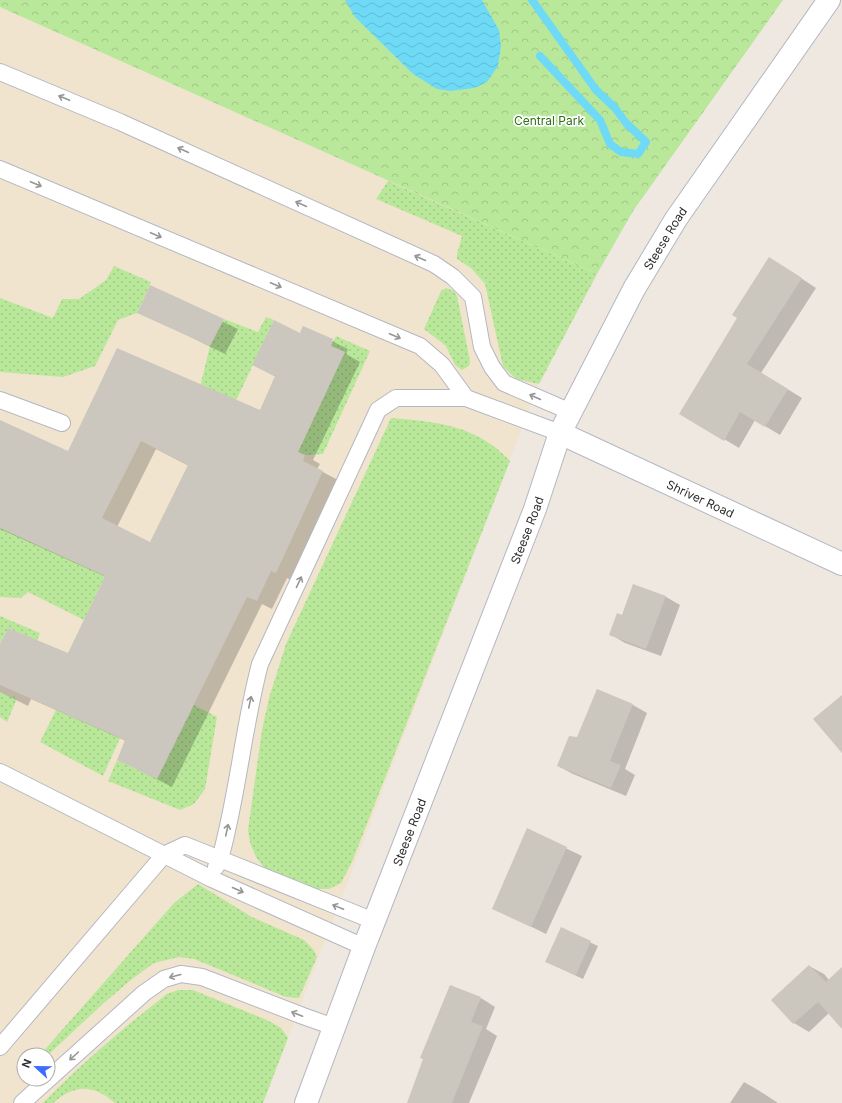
<svg xmlns="http://www.w3.org/2000/svg" width="842" height="1103" font-family="Inter,sans-serif">
<style>
.education{fill:#f1e4cf;fill-rule:evenodd}
.grass{fill:url(#grass-dots)}
.forest{fill:url(#forest-crowns)}
.water{fill:url(#water-waves)}
.shadow{fill:#0003;fill-rule:evenodd}
.lines{fill:none;stroke-linecap:round;stroke-linejoin:round}
.stream{stroke:#6fdaf6;stroke-width:8}
.building{fill:#cbc6be;fill-rule:evenodd}
.service-casing{stroke:#b4b7c1;stroke-width:18}
.tertiary-casing{stroke:#b4b7c1;stroke-width:24}
.service{stroke:#fff;stroke-width:16}
.tertiary{stroke:#fff;stroke-width:22}
.oneway{stroke:#969696}
.labels{text-anchor:middle;dominant-baseline:central;stroke-width:3.5;stroke-linejoin:round;paint-order:stroke}
.park-label{font-size:12px;fill:#2f7117;stroke:#fff}
.street-label{font-size:12px;fill:#2e2e2e;stroke:#fff}
</style>
<defs>
<pattern id="grass-dots" width="8" height="8" patternUnits="userSpaceOnUse"><rect width="8" height="8" fill="#bae89a"/><path d="M2 2h.1M6 6h.1" fill="none" stroke="#a0c785" stroke-width="1.8" stroke-linecap="round"/></pattern>
<pattern id="forest-crowns" width="20" height="18" patternUnits="userSpaceOnUse"><rect width="20" height="18" fill="#bae89a"/><path d="M2 6a3 3 0 1 1 6 0M12 15a3 3 0 1 1 6 0" fill="none" stroke="#a0c785"/></pattern>
<pattern id="water-waves" width="16" height="10" patternUnits="userSpaceOnUse"><rect width="16" height="10" fill="#6fdaf6"/><path d="M0 5q4-4 8 0t8 0" fill="none" stroke="#60bbd3"/></pattern>
</defs>
<rect width="100%" height="100%" fill="#efe8e0"/>
<path class="education" d="M0,7L597,274L539,384L263,1103H0ZM24,1055H48V1079H24Z"/>
<g class="grass">
<polygon points="388,181 597,274 539,384 516,379 503,366 485,284 471,268 457,259 457,254 462,236 376,199"/>
<polygon points="114,266 151,282 137,313 118,320 95,366 63,377 0,372 0,298 53,318 62,299 79,299 92,290 106,280"/>
<polygon points="446,288 454,291 457,296 470,361 469,366 462,370 455,365 446,346 424,329 441,291"/>
<polygon points="266,317 274,320 234,405 199,391 210,346 224,319 258,332"/>
<polygon points="336,336 370,351 323,454 305,455 298,452 345,352 331,346"/>
<path d="M391,418C437,422 477,425 510,461L352,862L341,883L329,889H312L266,870L256,857L250,843L248,830L262,730L269,698L286,644Z"/>
<polygon points="0,528 105,576 84,620 28,592 21,598 0,597"/>
<polygon points="0,616 40,633 37,641 8,628 0,644"/>
<polygon points="0,692 13,698 14,695 16,701 7,722 0,717"/>
<polygon points="194,705 217,717 205,789 194,804 180,810 108,781 117,760 157,779"/>
<polygon points="56,710 120,738 103,776 40,742"/>
<polygon points="198,884 252,917 304,940 313,949 317,957 299,998 286,997 194,959 179,957 154,963 132,979 105,1002 48,1055 40,1055 174,903"/>
<path d="M178,990H193L267,1020L281,1028L288,1038L263,1103H115C93,1084 75,1084 53,1103H43C82,1063 123,1028 167,994Z"/>
</g>
<polygon class="forest" points="0,0 783,0 633,211 597,274 0,7"/>
<polygon class="water" points="345,0 482,0 499,30 501,46 498,66 487,82 474,88 451,91 437,89 413,74 355,17"/>
<g class="shadow">
<polygon points="784,267 816,288 761,373 802,398 780,435 755,420 739,448 681,413"/>
<polygon points="150,287 238,329 225,354 139,312"/>
<path d="M303,327L348,349L346,354L360,362L313,460L320,464L317,469L338,480L291,580L287,578L272,609L262,604L172,787L119,760L126,741L31,699L28,706L0,692V646L68,654L106,577L0,529V422L69,453L260,411L276,377L253,365L300,335ZM156,449L189,466L150,544L117,527Z"/>
<polygon points="634,585 666,597 680,605 661,656 625,643 610,634 622,616"/>
<polygon points="597,690 633,705 647,713 625,769 635,775 626,796 573,774 558,766 578,739"/>
<polygon points="528,830 582,856 546,934 493,908"/>
<polygon points="561,929 598,946 583,979 553,965"/>
<polygon points="809,966 824,974 829,980 842,978 842,1024 829,1013 809,1032 794,1023"/>
<polygon points="481,998 495,1007 486,1029 497,1036 469,1103 408,1103"/>
<polygon points="744,1082 758,1090 778,1103 730,1103"/>
</g>
<g class="lines">
<polyline class="stream" points="532,0 596,90 615,108 626,123 646,142 638,154 621,152 610,144 600,120 540,56"/>
</g>
<g class="building">
<polygon points="769,257 802,278 747,364 788,389 765,427 740,412 724,441 679,414 737,318 732,315"/>
<polygon points="150,285 224,319 210,346 137,313"/>
<path d="M274,320L300,333L303,326L333,339L331,346L345,352L298,452L305,455L303,461L323,471L276,573L271,571L257,601L247,597L157,779L117,760L125,740L0,685V644L8,628L68,653L105,576L0,528V420L68,451L117,348L260,410L275,376L252,365ZM141,441L188,465L150,542L102,518Z"/>
<polygon points="633,584 666,596 646,649 609,635 617,613 622,615"/>
<polygon points="597,689 633,704 610,761 621,765 611,788 557,766 569,736 577,737"/>
<polygon points="842,695 842,753 813,719"/>
<polygon points="527,828 567,847 531,927 492,909"/>
<polygon points="561,927 591,941 576,975 545,962"/>
<polygon points="809,965 826,982 842,967 842,1029 818,1002 793,1024 771,1000"/>
<polygon points="450,985 481,997 471,1022 483,1026 452,1103 407,1103 423,1059 420,1058"/>
</g>
<g class="lines">
<defs>
<g id="service">
<polyline points="0,72 120,122 434,264 453,277 473,297 482,347 492,367 504,383 571,412"/>
<polyline points="0,169 420,346 442,365 466,398"/>
<polyline points="0,400 62,423"/>
<polyline points="0,772 212,879 364,947"/>
<path d="M374,921L220,859C238,795 243,728 260,664L378,410L396,398H466L560,433"/>
<polyline points="0,1047 164,855 185,845 220,859 216,867"/>
<polyline points="22,1103 144,993 164,979 181,974 202,977 303,1016 334,1027"/>
</g>
<g id="tertiary">
<path id="s1" d="M560,433L842,564"/>
<path id="s2" d="M306,1103L364,947L535,509L560,433L634,289L676,219L829,0"/>
</g>
</defs>
<use href="#service" class="service-casing"/>
<use href="#tertiary" class="tertiary-casing"/>
<use href="#service" class="service"/>
<use href="#tertiary" class="tertiary"/>
</g>
<defs><path id="oneway-shaft" d="M-6 0H5M1.5-3L5.5 0L1.5 3" fill="none" stroke-width="1.6" stroke-linecap="round" stroke-linejoin="round"/></defs>
<g class="oneway">
<use href="#oneway-shaft" transform="translate(64 98) rotate(-157)"/>
<use href="#oneway-shaft" transform="translate(183 150) rotate(-156)"/>
<use href="#oneway-shaft" transform="translate(36 184) rotate(23)"/>
<use href="#oneway-shaft" transform="translate(301 204) rotate(-156)"/>
<use href="#oneway-shaft" transform="translate(156 235) rotate(23)"/>
<use href="#oneway-shaft" transform="translate(420 258) rotate(-156)"/>
<use href="#oneway-shaft" transform="translate(276 285) rotate(23)"/>
<use href="#oneway-shaft" transform="translate(395 336) rotate(23)"/>
<use href="#oneway-shaft" transform="translate(535 397) rotate(-156)"/>
<use href="#oneway-shaft" transform="translate(299 582) rotate(-65)"/>
<use href="#oneway-shaft" transform="translate(250 702) rotate(-78)"/>
<use href="#oneway-shaft" transform="translate(227 830) rotate(-78)"/>
<use href="#oneway-shaft" transform="translate(238 890) rotate(24)"/>
<use href="#oneway-shaft" transform="translate(338 907) rotate(-158)"/>
<use href="#oneway-shaft" transform="translate(175 976) rotate(165)"/>
<use href="#oneway-shaft" transform="translate(297 1014) rotate(-159)"/>
<use href="#oneway-shaft" transform="translate(74 1056) rotate(138)"/>
</g>
<g class="labels">
<g class="park-label">
<text x="549" y="120">Central Park</text>
</g>
<g class="street-label">
<text stroke="none"><textPath href="#s2" startOffset="938">Steese Road</textPath></text>
<text stroke="none"><textPath href="#s1" startOffset="155">Shriver Road</textPath></text>
<text stroke="none"><textPath href="#s2" startOffset="614">Steese Road</textPath></text>
<text stroke="none"><textPath href="#s2" startOffset="290">Steese Road</textPath></text>
</g>
</g>
<g transform="translate(36 1067) rotate(292)"><circle r="19" fill="#ffffff" stroke="#ababab"/>
<path d="M0-3L7 15L0 10L-7 15Z" fill="#3d6dff"/>
<text y="-6" font-size="11" font-weight="bold" text-anchor="middle" fill="#2e2e2e">N</text>
</g>
</svg>
